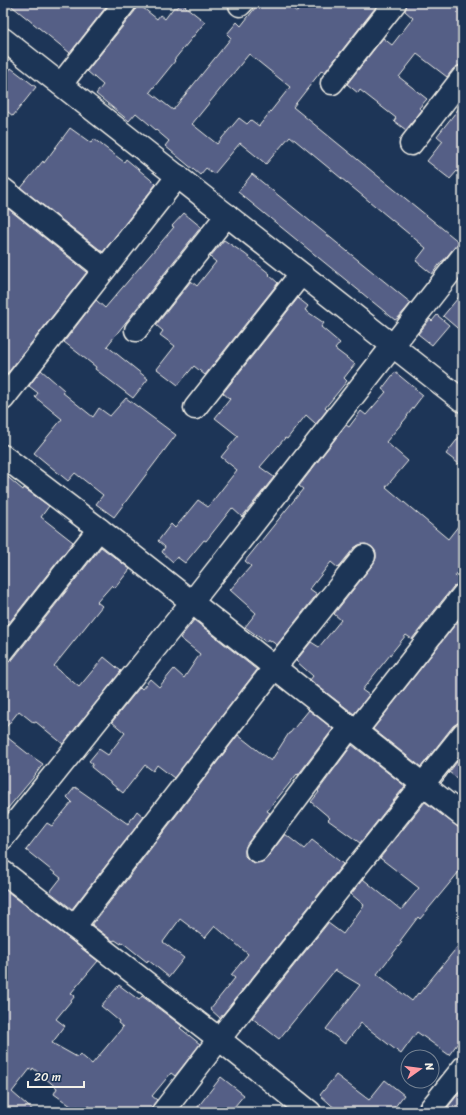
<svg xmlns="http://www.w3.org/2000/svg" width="466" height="1115" font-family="Sriracha,sans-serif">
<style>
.building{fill:#545f86;stroke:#f4f1e8;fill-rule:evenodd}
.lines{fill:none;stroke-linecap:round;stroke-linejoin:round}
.minor-casing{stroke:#f4f1e8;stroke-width:25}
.minor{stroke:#1d3557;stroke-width:22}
</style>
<rect width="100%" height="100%" fill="#1d3557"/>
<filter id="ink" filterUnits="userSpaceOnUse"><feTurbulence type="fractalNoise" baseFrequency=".025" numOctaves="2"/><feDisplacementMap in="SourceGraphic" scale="8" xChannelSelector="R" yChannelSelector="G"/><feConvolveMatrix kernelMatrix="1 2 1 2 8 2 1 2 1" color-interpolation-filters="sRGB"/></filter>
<g filter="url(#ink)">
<g class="building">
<polygon points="8,3 109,3 70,53"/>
<path d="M137,3L157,19L160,15L165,19L174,7L177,8L181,3L205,22L174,60L175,61L150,92L173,110L231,38L227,34L237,22L241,26L259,3H286L297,12L304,3H379L325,72L322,70L293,107L459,242L443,261H442L432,274L416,261L426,248L290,136L266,164L240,143L214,174L206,168L200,175L165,146L169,141L136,113L129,121L96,94L103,85L87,71L135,11ZM249,54L290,87L259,126L251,120L247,124L239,118L217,144L192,124Z"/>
<polygon points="407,3 463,3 463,65 458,66 453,69 447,77 417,54 399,77 427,99 419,108 422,110 406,130 394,121 396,118 360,90 358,93 347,84 383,38 392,45 413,18 405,11"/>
<polygon points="11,68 36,87 13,116 3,108 3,79"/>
<polygon points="463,103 463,176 457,171 450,179 427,161 443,141 437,136"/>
<polygon points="70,128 91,143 94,139 124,162 126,159 156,184 103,252 21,188 43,161 44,163"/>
<polygon points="252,174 411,303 398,318 395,320 238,192"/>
<polygon points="6,207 87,272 3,379 3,211"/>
<polygon points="184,213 201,227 107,346 148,379 133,398 95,369 96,367 64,342 96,300 105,308 174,227 172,226"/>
<polygon points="224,240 245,254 270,274 269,275 278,283 205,375 194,366 178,385 157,369 175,346 160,335 163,331 156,325 191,281 197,286 216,262 210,257"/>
<polygon points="463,292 463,333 443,316"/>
<polygon points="298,298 308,306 305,310 324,323 321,327 340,343 335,349 355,364 344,378 347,381 325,408 327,410 316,424 306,415 287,439 285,438 260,467 274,477 242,517 232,508 206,541 204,540 185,563 177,557 173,562 162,552 165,547 158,541 171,524 175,528 198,500 208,507 237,470 221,457 238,436 215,418 230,399 223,393"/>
<polygon points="437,315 449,325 432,345 418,334 430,319 432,321"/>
<polygon points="41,370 64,390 62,392 93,417 99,408 110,416 126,398 176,435 114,517 96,504 103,495 75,473 68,481 34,453 62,419 35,397 38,393 29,386"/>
<polygon points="395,372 423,395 407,416 408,416 386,442 408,461 386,487 448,539 463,520 463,565 455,576 463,583 458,584 453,587 412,639 406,635 362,690 369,695 354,714 310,680 313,676 296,661 311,642 319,647 341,620 334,614 374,563 376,558 376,552 372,547 366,544 359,545 354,548 338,568 331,562 310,589 317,594 277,645 268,639 266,642 245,627 256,613 230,590 251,566 245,561 303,489 299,486 346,425 349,427 361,411 366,415 386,392 382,389"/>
<polygon points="463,432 463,467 446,454"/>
<polygon points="3,473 23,490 24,488 49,506 41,517 73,542 5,628 3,627"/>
<polygon points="101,547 130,569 115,588 112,585 97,602 102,606 54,666 79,687 104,657 121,671 63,744 36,722 34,723 19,711 3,731 3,663 8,662 13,659"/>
<polygon points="194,620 257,670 174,778 157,765 153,771 145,765 123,793 91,767 93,764 89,761 99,749 108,755 125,733 112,722 140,687 142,689 150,679 159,687 174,669 184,678 200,654 180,638"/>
<polygon points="458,621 463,625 463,722 458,723 453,726 421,767 373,729"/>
<polygon points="309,710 333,729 298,775 297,774 267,811 270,813 247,844 245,850 245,856 250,861 256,863 262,862 267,858 285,834 304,849 312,840 343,864 220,1018 210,1009 235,978 231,975 248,954 215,926 205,938 180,919 163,942 184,958 169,977 148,960 147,962 122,942 121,944 115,940 113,941 92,925 238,735 271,761 289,733 290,733"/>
<polygon points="3,734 27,753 43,764 33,778 3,814"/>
<polygon points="352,745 405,786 360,843 328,820 330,818 311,802 319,792 318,791"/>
<polygon points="463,754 463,783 449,772 441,783"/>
<polygon points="75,787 128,824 137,811 144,817 72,909 50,892 61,878 26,850 47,823 52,826 72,802 67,797"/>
<polygon points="425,802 463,831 463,867 420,919 418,917 400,941 402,942 377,974 412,1001 418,993 419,994 463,940 463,1036 449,1055 417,1032 401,1054 361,1023 345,1044 326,1029 360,985 335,970 279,1039 252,1018 328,923 343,934 364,905 351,894 363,879 401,910 419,888 380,858"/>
<polygon points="3,888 98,961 71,993 75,996 56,1019 65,1026 52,1043 77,1057 80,1054 92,1064 123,1027 118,1023 119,1021 101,1006 119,985 139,1000 142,996 182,1026 180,1028 200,1044 175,1076 171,1073 152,1096 157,1100 153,1105 151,1112 96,1112 89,1106 84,1111 77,1106 75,1109 54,1094 57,1088 33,1068 32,1070 30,1069 12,1092 35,1112 3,1112"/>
<polygon points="336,1075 369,1100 385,1080 404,1095 391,1112 339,1112 320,1095"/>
<polygon points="221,1077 244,1095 230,1112 194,1112"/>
<polygon points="463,1088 463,1112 444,1112"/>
</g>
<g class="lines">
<defs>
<g id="minor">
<polyline points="240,5 242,3"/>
<polyline points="3,39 463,401"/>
<polyline points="332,83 395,3"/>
<polyline points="61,84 125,3"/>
<polyline points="411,144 463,77"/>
<polyline points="3,189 104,269"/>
<polyline points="136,330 227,215"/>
<polyline points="3,399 178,176"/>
<polyline points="195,408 301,274"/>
<polyline points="3,456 99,529 463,816"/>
<polyline points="3,651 99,529"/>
<polyline points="356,731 463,595"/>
<polyline points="3,838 192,602 463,256"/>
<polyline points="257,851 350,727"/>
<polyline points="3,872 219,1039 310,1112"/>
<polyline points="74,927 275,667 364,556"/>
<polyline points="163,1112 219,1039 463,734"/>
<polyline points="428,1112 463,1068"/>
</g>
</defs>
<use href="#minor" class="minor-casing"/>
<use href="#minor" class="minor"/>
</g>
</g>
<rect width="466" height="1115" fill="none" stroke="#1d3557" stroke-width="16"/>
<rect x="8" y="8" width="450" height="1099" fill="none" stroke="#f4f1e8" stroke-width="1.5" filter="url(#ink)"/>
<g transform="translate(420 1069) rotate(76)"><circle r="19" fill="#1d3557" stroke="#738091"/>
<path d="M0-3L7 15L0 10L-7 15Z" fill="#ff9aa2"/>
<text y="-6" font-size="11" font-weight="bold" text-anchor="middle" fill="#f4f1e8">N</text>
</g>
<path d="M28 1081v6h56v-6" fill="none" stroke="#f4f1e8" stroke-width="2"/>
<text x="34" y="1081" font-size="12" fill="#f4f1e8" stroke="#1d3557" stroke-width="3" paint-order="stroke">20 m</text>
</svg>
